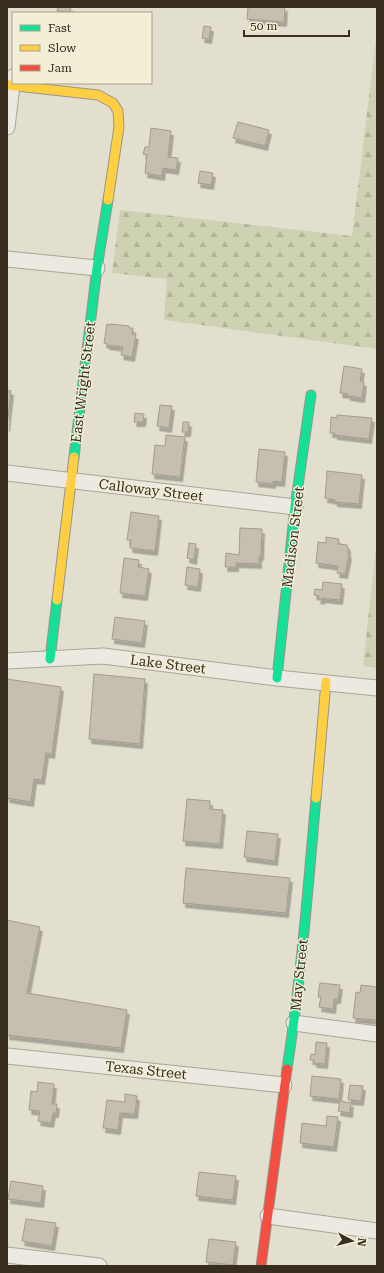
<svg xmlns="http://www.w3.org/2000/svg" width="384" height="1273" font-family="'Roboto Serif',serif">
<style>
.forest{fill:url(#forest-firs)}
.building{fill:#c6bfb0;stroke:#a39b8f;filter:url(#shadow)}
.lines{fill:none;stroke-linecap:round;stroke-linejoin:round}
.street-casing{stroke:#a8a498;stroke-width:17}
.fast-casing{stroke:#989488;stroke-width:11}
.slow-casing{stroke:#989488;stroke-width:11}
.jam-casing{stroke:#989488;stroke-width:11}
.street{stroke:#ece9e0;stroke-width:15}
.fast{stroke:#16e098;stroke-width:9}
.slow{stroke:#ffcf43;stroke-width:9}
.jam{stroke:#f24e42;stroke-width:9}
.labels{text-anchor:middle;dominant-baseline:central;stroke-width:3;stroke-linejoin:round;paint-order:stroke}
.street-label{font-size:14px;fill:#372e20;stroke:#f3eed6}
</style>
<defs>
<pattern id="forest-firs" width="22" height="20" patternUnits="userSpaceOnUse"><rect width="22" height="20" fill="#ced2b3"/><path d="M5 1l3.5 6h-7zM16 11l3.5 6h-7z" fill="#b2b59a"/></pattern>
<filter id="shadow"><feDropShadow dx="2.5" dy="4.5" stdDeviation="0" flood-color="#0004"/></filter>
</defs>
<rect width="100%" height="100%" fill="#e3dfcf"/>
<g class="forest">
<polygon points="377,31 377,349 164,320 167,279 112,273 120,210 352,236"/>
<polygon points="377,539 377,668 363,666"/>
</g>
<g class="building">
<polygon points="58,7 71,7 70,12 57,11"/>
<polygon points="248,7 285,7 284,22 247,19"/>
<polygon points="204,26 211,27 209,39 202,38"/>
<polygon points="238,122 269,130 265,146 233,138"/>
<polygon points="151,128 171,131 168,157 178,158 176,170 163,168 162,176 145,173 147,155 143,154 145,147 149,147"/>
<polygon points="200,171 213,173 211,185 198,183"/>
<polygon points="107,324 111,325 111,324 129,326 129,328 133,328 132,334 136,335 132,357 121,355 123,347 107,345 107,344 104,343"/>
<polygon points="344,366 362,369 360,381 364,382 362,398 348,396 348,394 340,393"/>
<polygon points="7,390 11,391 7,427"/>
<polygon points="160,405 172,406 169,428 157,426"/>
<polygon points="135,413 144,414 143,422 134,422"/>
<polygon points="337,415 372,418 369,439 335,435 335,433 330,433 331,417 337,418"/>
<polygon points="183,422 189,422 188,432 182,432"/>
<polygon points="166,435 185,437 180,477 152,474 155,445 165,446"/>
<polygon points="259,449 285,452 282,482 273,481 273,484 256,482"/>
<polygon points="327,471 362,475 359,504 335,502 335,500 325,498"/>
<polygon points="131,512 159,516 155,551 130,548 131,540 127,540"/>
<polygon points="240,528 262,529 261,556 259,556 259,564 236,563 236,567 225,567 226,553 239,555"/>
<polygon points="326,537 339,539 338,544 347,545 347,547 348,547 348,554 349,555 345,574 337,573 338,566 316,563 318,542 326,543"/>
<polygon points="189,543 196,544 194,560 187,558"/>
<polygon points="124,558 139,560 138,567 149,569 145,596 120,593"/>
<polygon points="187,567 200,569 198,587 185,585"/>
<polygon points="323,582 342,584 340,600 322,598 322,600 318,599 319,596 314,595 315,589 322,590"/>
<polygon points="115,617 145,621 142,643 112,639"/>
<polygon points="94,674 145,679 140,744 89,739"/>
<polygon points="7,679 61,687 52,754 46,753 42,780 34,779 31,802 7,798"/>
<polygon points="187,799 210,801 210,809 223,810 220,844 183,841"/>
<polygon points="247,831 278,834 275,861 244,857"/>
<polygon points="186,868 290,878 286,913 183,903"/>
<polygon points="7,920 40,927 27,993 127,1010 121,1048 7,1035"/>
<polygon points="320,983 340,985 338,999 334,999 333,1009 319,1007 321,997 318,997"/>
<polygon points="361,985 377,987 377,1020 353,1018 356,992 360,993"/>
<polygon points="316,1042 327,1043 325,1064 314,1063 314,1060 310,1060 311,1054 315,1055"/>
<polygon points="312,1076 341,1079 339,1099 310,1096"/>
<polygon points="38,1082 54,1084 52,1104 57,1104 56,1113 53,1113 51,1123 38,1121 40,1111 29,1110 31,1091 37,1092"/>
<polygon points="350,1085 363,1086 361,1101 348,1100"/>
<polygon points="125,1094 137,1096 135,1114 120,1113 118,1130 103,1128 107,1100 125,1102"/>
<polygon points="340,1101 351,1103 350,1113 338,1111"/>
<polygon points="327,1116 338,1117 334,1147 300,1143 302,1123 326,1126"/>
<polygon points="199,1172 236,1176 233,1200 196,1196"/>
<polygon points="11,1181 43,1186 41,1203 8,1199"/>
<polygon points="26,1219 56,1223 52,1246 22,1241"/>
<polygon points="209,1239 236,1242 233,1265 206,1262"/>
</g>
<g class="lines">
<defs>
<g id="street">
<polyline points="7,127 13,77"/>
<polyline points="7,259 97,268"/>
<polyline points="7,473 295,507"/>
<polyline points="7,661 103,656 277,678 377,688"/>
<polyline points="294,1023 377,1034"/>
<polyline points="7,1056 284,1085"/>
<polyline points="268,1216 377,1231"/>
<polyline points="7,1255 99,1266"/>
</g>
<g id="fast">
<polyline points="74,457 97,268 108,200"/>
<polyline points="50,659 57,600"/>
<polyline points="277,678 295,507 311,395"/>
<path d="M287,1069C301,979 308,889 316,798"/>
</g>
<g id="slow">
<polyline points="7,85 98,95 113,103 118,111 119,127 108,200"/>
<polyline points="57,600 74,457"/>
<polyline points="316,798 326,682"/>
</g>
<polyline id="jam" points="261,1266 287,1069"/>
</defs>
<use href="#street" class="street-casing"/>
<use href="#fast" class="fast-casing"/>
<use href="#slow" class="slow-casing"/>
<use href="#jam" class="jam-casing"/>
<use href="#street" class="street"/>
<use href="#fast" class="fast"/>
<use href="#slow" class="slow"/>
<use href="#jam" class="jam"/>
</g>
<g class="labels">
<g class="street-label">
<text transform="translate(83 382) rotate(-83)">East Wright Street</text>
<text transform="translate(151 490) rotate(7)">Calloway Street</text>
<text transform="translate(293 537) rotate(-83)">Madison Street</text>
<text transform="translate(168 664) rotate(7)">Lake Street</text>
<text transform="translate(299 975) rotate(-84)">May Street</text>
<text transform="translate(146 1070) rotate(6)">Texas Street</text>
</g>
</g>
<rect width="384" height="1273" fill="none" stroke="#372e20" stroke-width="16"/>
<rect x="12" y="12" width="140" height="72" fill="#f3eed6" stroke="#a8a18d"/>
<rect x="20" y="25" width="20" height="6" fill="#16e098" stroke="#a8a18d"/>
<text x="48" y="32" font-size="12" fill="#372e20">Fast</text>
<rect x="20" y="45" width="20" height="6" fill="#ffcf43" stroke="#a8a18d"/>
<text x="48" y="52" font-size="12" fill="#372e20">Slow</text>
<rect x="20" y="65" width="20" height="6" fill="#f24e42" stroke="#a8a18d"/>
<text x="48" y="72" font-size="12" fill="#372e20">Jam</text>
<g transform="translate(352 1241) rotate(97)" stroke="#f3eed6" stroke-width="3" paint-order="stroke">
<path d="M0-3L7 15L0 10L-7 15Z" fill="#372e20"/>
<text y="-6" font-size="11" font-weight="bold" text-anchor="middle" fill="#372e20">N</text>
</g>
<path d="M244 30v6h105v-6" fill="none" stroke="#372e20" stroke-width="2"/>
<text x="250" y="30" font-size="12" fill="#372e20" stroke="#f3eed6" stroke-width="3" paint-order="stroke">50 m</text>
</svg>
